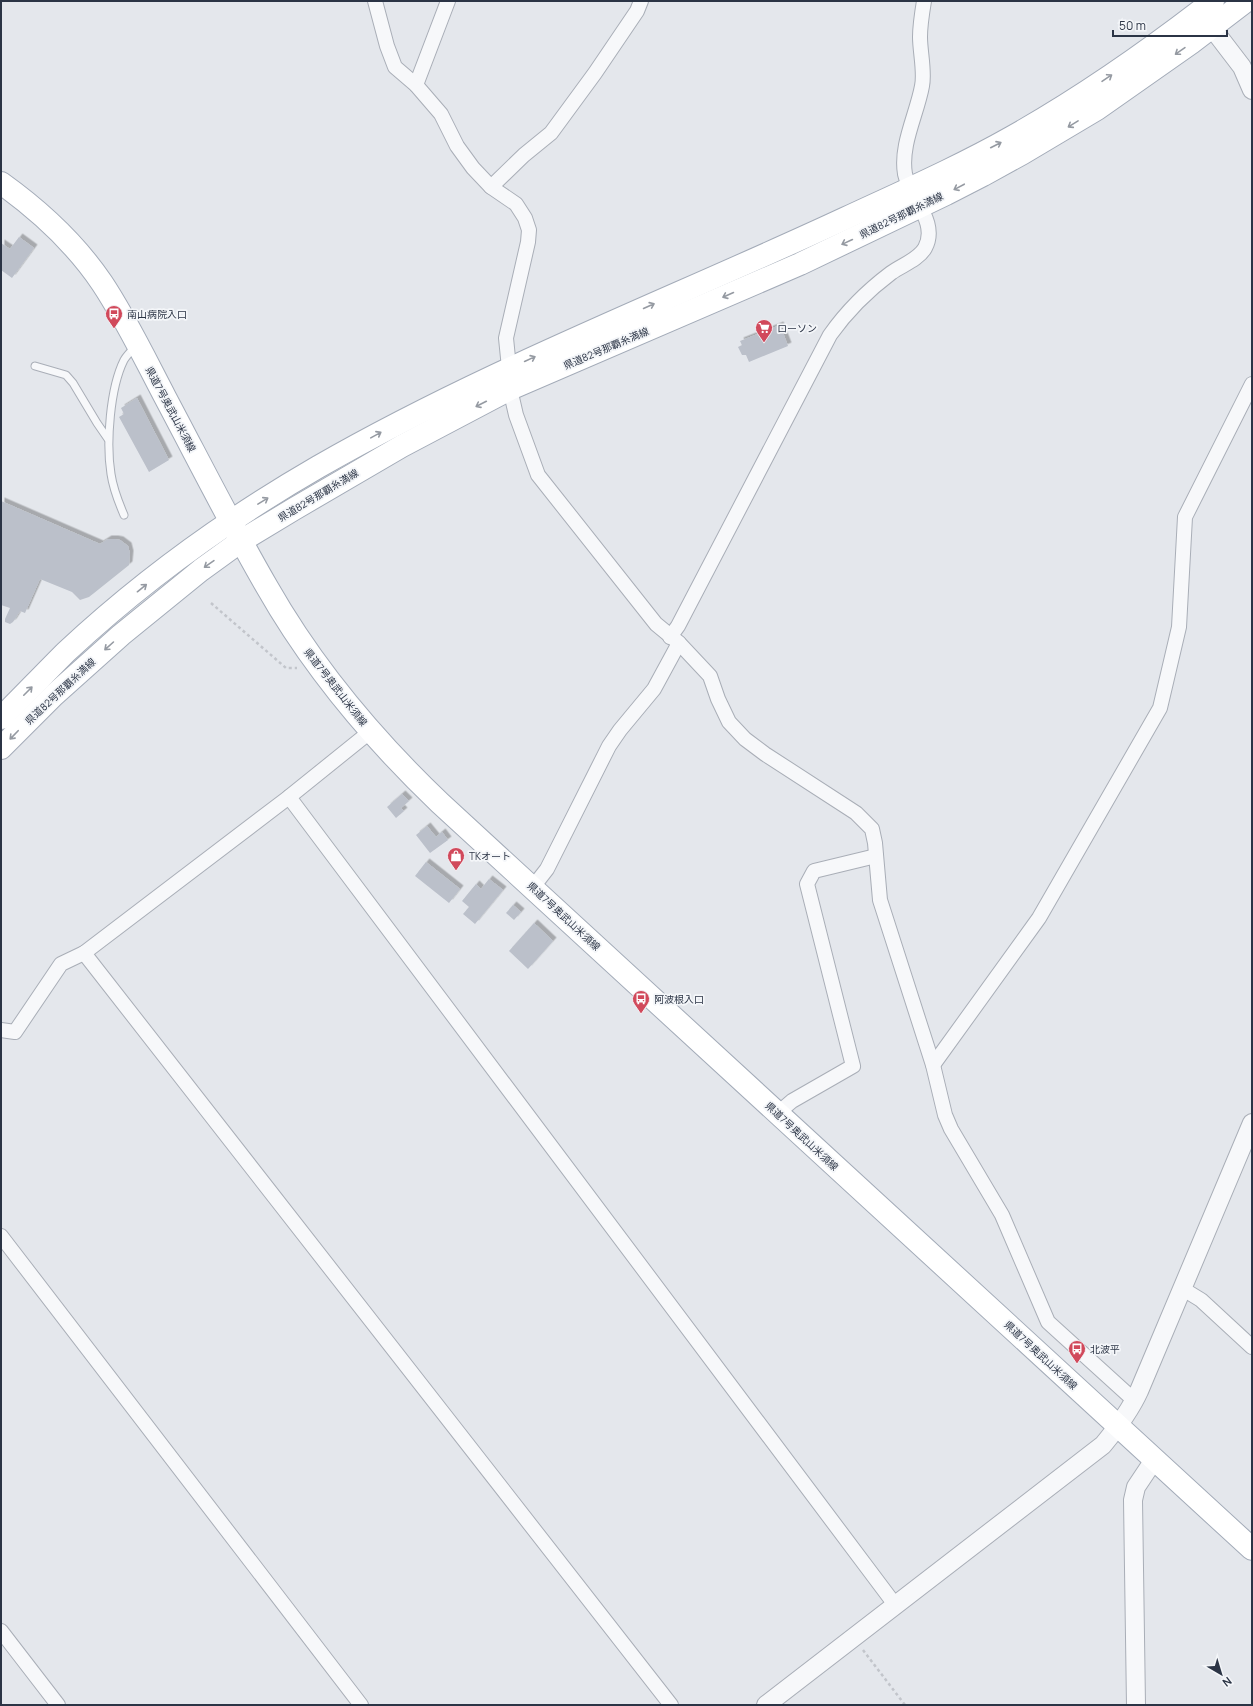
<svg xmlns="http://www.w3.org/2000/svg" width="1253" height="1706" font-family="Manrope,'Noto Sans JP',sans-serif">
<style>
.building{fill:#bbc0ca;filter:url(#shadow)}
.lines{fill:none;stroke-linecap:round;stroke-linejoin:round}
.service-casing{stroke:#a9aeb7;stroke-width:9}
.minor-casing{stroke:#a9aeb7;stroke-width:16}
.tertiary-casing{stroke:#a9aeb7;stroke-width:20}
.primary-casing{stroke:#a3abb8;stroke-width:24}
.path{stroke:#c2c5cb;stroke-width:2.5;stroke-dasharray:3 3;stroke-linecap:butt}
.service{stroke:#f7f8fa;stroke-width:7}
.minor{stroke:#f7f8fa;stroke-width:14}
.tertiary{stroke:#f7f8fa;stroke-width:18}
.primary{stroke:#fff;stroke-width:22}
.oneway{stroke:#959aa2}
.labels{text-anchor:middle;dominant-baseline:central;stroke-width:3.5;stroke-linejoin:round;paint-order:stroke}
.street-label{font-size:10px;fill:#2b3445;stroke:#f4f6f9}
.poi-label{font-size:10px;fill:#2b3445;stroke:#f4f6f9;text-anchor:start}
</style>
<defs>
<filter id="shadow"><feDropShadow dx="3.5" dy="-3.5" stdDeviation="0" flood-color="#0004"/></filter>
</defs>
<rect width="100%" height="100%" fill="#e4e7ec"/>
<g class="building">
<polygon points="19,237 34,248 12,278 1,270 1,243 10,249"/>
<polygon points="780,325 788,346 749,362 746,355 742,355 738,347 742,345 740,341"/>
<polygon points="137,398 169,460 149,472 119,417 124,414 121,408"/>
<polygon points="1,501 100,544 108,539 115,539 120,540 128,546 130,554 129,565 89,597 80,600 72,592 40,579 25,613 20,611 13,622 10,624 5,622 5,619 10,608 1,605"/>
<polygon points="402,794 409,801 401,808 404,811 396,818 387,807"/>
<polygon points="427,826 436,837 442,832 448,840 430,853 416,835"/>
<polygon points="426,862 460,889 449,903 415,876"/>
<polygon points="489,879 503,890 475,924 463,914 469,907 462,901 476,884 481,889"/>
<polygon points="513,905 521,912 514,920 506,913"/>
<polygon points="534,923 553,941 528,969 509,951"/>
</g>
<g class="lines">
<defs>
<g id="service">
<polyline points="35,366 66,375 73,383 97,423 108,439"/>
<path d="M124,515C118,501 113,488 111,474C106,443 110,388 124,360C127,355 132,350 136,346"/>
</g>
<g id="minor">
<polyline points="375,1 387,46 395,67 416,85 441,114 457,146 473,168 491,187 516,204 525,218 529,230 528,242 506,338 509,368"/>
<polyline points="416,85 448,1"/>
<polyline points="491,187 524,155 551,133 595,73 637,11 641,1"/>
<polyline points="510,389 516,415 538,475 656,624 679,643 710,676 718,699 729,722 745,739 765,754 856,813 872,829 875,843 880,900 933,1065 945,1115 951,1129 1002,1215 1048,1322 1135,1401"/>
<path d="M670,637L678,626L830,335C847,311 867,291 891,273C902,265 918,260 925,248C939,222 910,198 905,174C900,145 917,114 922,86C925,72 920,52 920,37C920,25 922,13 924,1"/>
<polyline points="289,797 896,1606"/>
<polyline points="533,887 547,869 609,746 620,730 654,689 679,643"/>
<polyline points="84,953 671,1705"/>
<polyline points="1,1030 15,1032 61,964 84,953 289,797 371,731"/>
<polyline points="933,1065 1039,918 1160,708 1179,627 1185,517 1252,384"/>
<polyline points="778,1113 792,1101 853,1066 807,884 814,871 876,856"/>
<polyline points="1,1236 361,1705"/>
<polyline points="1183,1289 1201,1300 1252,1347"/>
<polyline points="1,1631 58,1705"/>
</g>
<g id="tertiary">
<polyline points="1203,16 1242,67 1252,90"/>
<path d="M766,1705L1103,1445C1117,1428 1130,1411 1139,1391L1252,1123"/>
<polyline points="1136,1705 1133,1500 1136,1487 1154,1460"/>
</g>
<g id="primary">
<path d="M1,183C40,211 75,243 102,283C126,319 145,359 165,397C199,461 231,525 267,587C313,668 373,739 440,803L1252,1549"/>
<path d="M1,718C23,696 44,674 66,652C142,581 228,519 318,467C487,370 670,300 846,218C902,192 959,167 1012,137C1083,97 1150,50 1213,1"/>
<polyline points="1,748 54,695 121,635 201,570 241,541 294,509 402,446 510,389 800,264 946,194 983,175 1023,153 1097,109 1191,43 1246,1"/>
</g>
</defs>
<use href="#service" class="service-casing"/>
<use href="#minor" class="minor-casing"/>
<use href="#tertiary" class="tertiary-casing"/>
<use href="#primary" class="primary-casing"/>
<g class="path">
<polyline points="211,603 286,668 297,668"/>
<polyline points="863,1650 905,1705"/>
</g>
<use href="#service" class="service"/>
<use href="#minor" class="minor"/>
<use href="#tertiary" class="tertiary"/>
<use href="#primary" class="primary"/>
</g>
<defs><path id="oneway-shaft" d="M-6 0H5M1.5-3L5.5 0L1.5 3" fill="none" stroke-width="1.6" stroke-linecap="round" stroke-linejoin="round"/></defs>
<g class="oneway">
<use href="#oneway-shaft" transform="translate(1180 51) rotate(145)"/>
<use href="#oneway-shaft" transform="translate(1107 78) rotate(-34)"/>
<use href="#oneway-shaft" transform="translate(1073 124) rotate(148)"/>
<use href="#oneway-shaft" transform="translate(996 145) rotate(-27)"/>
<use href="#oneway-shaft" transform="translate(959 187) rotate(152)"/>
<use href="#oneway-shaft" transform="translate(847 242) rotate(155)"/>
<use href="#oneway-shaft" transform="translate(728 295) rotate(156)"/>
<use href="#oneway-shaft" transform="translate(649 306) rotate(-24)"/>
<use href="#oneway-shaft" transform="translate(530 359) rotate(-25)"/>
<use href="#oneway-shaft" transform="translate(481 404) rotate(153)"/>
<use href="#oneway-shaft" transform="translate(376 435) rotate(-29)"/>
<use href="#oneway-shaft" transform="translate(263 501) rotate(-31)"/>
<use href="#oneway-shaft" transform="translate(209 564) rotate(145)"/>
<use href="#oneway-shaft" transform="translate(142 588) rotate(-39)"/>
<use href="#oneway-shaft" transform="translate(109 646) rotate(138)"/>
<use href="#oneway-shaft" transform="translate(28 691) rotate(-45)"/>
<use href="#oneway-shaft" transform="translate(14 735) rotate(134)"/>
</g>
<defs>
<symbol id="bus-pin" viewBox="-11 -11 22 30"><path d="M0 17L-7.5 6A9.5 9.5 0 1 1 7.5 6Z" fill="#d1495b" stroke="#f4f6f9"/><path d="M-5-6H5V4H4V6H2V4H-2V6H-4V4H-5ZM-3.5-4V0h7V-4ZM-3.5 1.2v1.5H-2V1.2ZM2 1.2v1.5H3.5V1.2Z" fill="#fff"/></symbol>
<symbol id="supermarket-pin" viewBox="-11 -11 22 30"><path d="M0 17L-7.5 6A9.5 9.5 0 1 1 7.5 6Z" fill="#d1495b" stroke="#f4f6f9"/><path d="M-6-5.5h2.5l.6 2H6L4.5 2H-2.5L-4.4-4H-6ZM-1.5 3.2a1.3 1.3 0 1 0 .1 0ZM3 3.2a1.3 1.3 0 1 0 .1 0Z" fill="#fff"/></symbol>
<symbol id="shop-pin" viewBox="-11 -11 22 30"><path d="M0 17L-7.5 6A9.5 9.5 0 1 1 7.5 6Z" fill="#d1495b" stroke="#f4f6f9"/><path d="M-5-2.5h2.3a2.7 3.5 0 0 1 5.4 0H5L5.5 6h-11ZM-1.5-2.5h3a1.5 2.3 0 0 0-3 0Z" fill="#fff"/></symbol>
</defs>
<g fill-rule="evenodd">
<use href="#bus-pin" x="104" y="304" width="20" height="27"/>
<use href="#supermarket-pin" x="754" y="318" width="20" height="27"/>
<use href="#shop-pin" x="446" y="846" width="20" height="27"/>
<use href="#bus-pin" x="631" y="989" width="20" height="27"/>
<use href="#bus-pin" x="1067" y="1339" width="20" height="27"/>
</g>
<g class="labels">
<g class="street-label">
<text transform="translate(901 215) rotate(-26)">県道82号那覇糸満線</text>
<text transform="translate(606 348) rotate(-23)">県道82号那覇糸満線</text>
<text transform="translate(171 409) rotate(62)">県道7号奥武山米須線</text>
<text transform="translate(318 495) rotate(-31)">県道82号那覇糸満線</text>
<text transform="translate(336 687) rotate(52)">県道7号奥武山米須線</text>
<text transform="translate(60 691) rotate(-43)">県道82号那覇糸満線</text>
<text transform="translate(564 916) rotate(43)">県道7号奥武山米須線</text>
<text transform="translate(802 1136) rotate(43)">県道7号奥武山米須線</text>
<text transform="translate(1041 1355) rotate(43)">県道7号奥武山米須線</text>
</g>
<g class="poi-label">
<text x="127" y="314">南山病院入口</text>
<text x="777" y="328">ローソン</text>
<text x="469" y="856">TKオート</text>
<text x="654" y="999">阿波根入口</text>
<text x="1090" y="1349">北波平</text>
</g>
</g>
<rect width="1253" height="1706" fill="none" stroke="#2b3445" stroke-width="4"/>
<g transform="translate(1221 1674) rotate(142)" stroke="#f4f6f9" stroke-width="3" paint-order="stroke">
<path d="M0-3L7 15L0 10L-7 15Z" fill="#2b3445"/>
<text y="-6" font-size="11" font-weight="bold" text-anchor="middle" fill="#2b3445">N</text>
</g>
<path d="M1113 30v6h114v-6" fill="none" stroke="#2b3445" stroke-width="2"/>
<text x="1119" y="30" font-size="12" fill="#2b3445" stroke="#f4f6f9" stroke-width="3" paint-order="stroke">50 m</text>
</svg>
